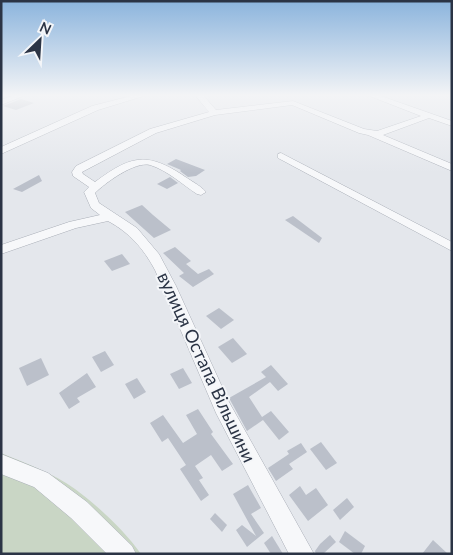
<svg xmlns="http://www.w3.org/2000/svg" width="453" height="555" font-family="Lato,sans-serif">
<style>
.green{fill:#c9d6c5}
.building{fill:#bbc0ca}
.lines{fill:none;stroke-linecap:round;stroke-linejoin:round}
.minor-casing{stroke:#a9aeb7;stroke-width:1}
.minor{fill:#f7f8fa;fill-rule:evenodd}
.labels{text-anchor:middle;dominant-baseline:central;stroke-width:4;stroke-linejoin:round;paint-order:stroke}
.near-street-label{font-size:18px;fill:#2b3445;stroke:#f4f6f9}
</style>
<rect width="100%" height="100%" fill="#e4e7ec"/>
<path class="green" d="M1,453C25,463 53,473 75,489C97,505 125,531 141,554H1Z"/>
<g class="building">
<polygon points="21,99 34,103 16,110 3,106"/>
<polygon points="176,159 205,170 196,176 188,177 180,171 181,170 167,164"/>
<polygon points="39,175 42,181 22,192 13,189"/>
<polygon points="170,177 178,183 167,189 157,184"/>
<polygon points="142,205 153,215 171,230 154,238 125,212"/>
<polygon points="293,216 322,238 319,243 285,220"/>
<polygon points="175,247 191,261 186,264 198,274 209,269 214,274 193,287 179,276 184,273 163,253"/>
<polygon points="122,254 130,264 112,271 104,261"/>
<polygon points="219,308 234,320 221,329 206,316"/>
<polygon points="233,338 247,354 232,363 218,347"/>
<polygon points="105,351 114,365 101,372 92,357"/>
<polygon points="41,358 49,375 27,386 19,368"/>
<polygon points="271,365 288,384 278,391 270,382 249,397 262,417 271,411 289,432 279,440 263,420 247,431 229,398 266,377 261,372"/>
<polygon points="183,368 192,383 179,389 170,374"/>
<polygon points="87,373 96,387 77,398 80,402 69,409 59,393"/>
<polygon points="137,378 146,392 134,399 125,384"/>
<polygon points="198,409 213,432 211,434 233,464 222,471 211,455 195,466 203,478 199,480 209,495 201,501 180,469 186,465 168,438 162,442 150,423 163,415 183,443 197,434 186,415"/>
<polygon points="321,442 337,463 326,470 310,449"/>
<polygon points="301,443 307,452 289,464 293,469 276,481 268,468 289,454 287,451"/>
<polygon points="248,485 261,508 251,514 264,533 247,547 236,530 242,525 256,536 233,494"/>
<polygon points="300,486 306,495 316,488 328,505 308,521 289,495"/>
<polygon points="347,498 354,507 340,520 333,510"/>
<polygon points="215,513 227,525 222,532 210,519"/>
<polygon points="345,531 365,546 361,554 355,554 339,542"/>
<polygon points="330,535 336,542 323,554 316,554 315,551 320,544"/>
<polygon points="272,536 283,554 271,554 264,543"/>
<polygon points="433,540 448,554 422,554"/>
</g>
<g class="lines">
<defs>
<g id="minor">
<polygon points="15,95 26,95 1,105 1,100"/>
<polygon points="135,95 147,95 98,110 1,154 1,147 92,106"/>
<path d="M195,95H203L216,110L293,101L364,129L377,131L421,116L367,95H378L452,121V126L429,118L383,135L452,164V171L368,135L359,133L292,105L215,115L156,133L82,172L83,174L95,182C129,157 145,151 181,174C189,180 200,185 206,192L201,195L197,194C183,185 167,170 150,165C135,161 105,183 95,193L99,203L137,228L159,254L176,286L229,402L314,554H289L216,413L155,270C143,248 130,233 108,221L76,228L1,254V245L69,222L100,215L91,208L84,192L89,187L73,176L72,172L76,166L150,129L209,112Z"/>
<polygon points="281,153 452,242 452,251 278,158 278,154"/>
<polygon points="1,454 48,473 87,502 132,546 136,554 107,554 71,518 34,487 1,474"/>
</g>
</defs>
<use href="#minor" class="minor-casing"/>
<use href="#minor" class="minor"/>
</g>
<linearGradient id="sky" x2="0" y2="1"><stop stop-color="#8bb4dd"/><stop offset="0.55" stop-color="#f3f4f6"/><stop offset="1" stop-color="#f3f4f6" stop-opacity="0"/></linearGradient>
<rect width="453" height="173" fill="url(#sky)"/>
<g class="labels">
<g class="near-street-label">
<text transform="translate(207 367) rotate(65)">вулиця Остапа Вільшини</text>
</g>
</g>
<rect width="453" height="555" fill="none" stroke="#2b3445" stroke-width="5"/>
<g transform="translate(40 40) rotate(25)" stroke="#f4f6f9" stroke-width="4" paint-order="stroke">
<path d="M0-4L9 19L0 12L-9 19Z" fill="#2b3445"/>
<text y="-8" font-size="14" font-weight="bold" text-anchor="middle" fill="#2b3445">N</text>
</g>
</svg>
